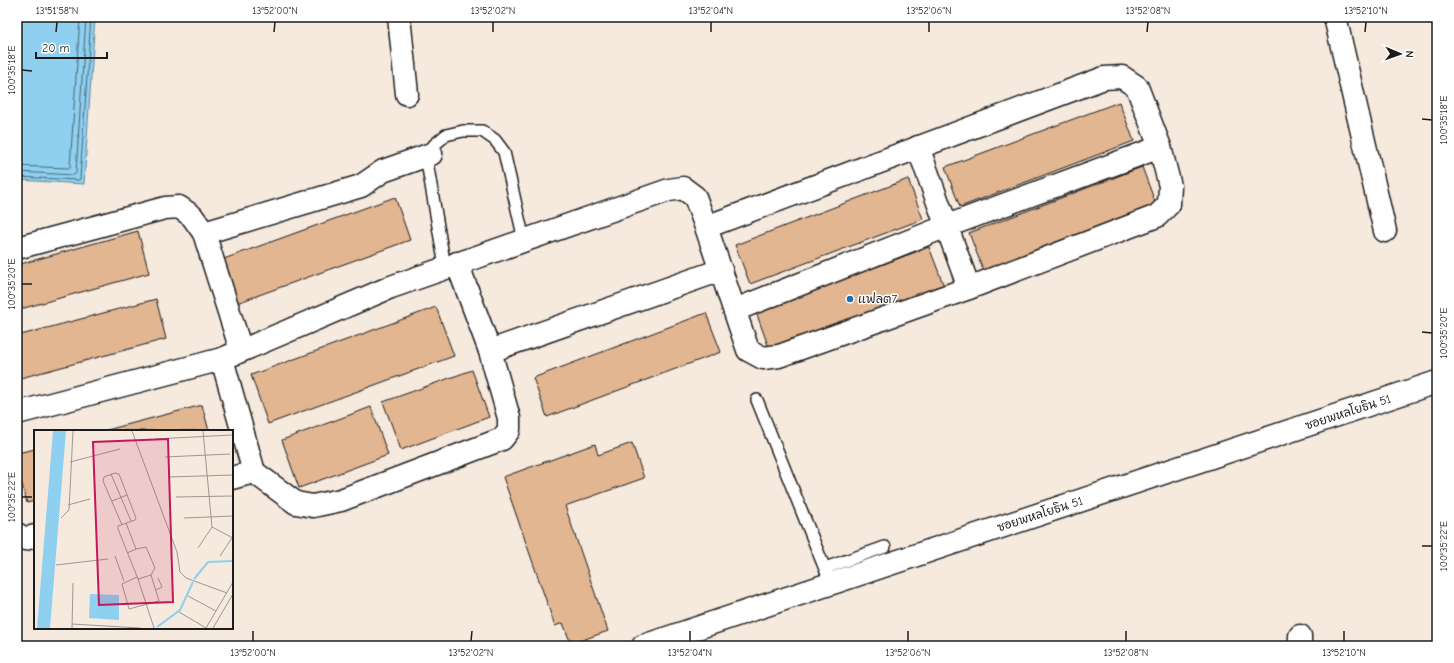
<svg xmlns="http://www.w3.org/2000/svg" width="1454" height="663" font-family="'Comic Neue','Playpen Sans Thai',sans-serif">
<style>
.water{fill:#8fd0f0;stroke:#61889b}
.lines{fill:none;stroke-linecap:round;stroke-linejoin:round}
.shore{stroke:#4a6471;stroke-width:1}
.building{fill:#e1b691;stroke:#1c1c1c}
.lane-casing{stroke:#1c1c1c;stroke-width:14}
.street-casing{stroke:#1c1c1c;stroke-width:25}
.lane{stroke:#fff;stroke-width:11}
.street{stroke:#fff;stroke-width:22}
.ticks{fill:none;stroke:#1c1c1c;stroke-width:1.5}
.poi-dot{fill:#1f6fb2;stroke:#fff;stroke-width:1.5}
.labels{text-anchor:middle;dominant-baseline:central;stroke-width:3;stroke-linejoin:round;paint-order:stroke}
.poi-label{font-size:12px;fill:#1c1c1c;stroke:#fff;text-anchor:start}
.street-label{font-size:12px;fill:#1c1c1c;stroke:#fff}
.inset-river{fill:none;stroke:#8fd0f0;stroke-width:2}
.inset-road{fill:none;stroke:#9f9790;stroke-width:1}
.view{fill:#c2185b;fill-opacity:0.15;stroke:#c2185b;stroke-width:2}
.inset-edge{fill:none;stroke:#1c1c1c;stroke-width:2}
.neatline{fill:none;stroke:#1c1c1c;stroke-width:1.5}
.ticks-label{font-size:10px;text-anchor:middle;fill:#1c1c1c}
</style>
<rect width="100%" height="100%" fill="#f6e9de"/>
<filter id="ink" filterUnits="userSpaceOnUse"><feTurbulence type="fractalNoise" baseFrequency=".025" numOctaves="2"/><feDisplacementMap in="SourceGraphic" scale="8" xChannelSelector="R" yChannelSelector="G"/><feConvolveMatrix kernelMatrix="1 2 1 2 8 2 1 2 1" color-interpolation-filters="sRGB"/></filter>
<g filter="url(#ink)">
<polygon class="water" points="17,17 95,17 84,184 17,180"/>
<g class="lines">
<g class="shore">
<polyline points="17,166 68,168 70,167 80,17"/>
<polyline points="17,172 74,175 76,173 86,17"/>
<polyline points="17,177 79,180 80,179 91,17"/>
</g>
</g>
<g class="building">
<polygon points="1119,102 1134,141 960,207 945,167"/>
<polygon points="1142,167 1157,207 984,272 969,233"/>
<polygon points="908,179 923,219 750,284 735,245"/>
<polygon points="395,197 410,240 237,303 221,260"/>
<polygon points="138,231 149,273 17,310 17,265"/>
<polygon points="929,247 944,286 770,351 756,312"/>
<polygon points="156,299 166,339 17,379 17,336"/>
<polygon points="436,307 454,356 268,424 251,375"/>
<polygon points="706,313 721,352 547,417 533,378"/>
<polygon points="472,370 489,417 401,450 383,402"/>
<polygon points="202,405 209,431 103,431"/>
<polygon points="371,407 388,455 299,488 282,440"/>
<polygon points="632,443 644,478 565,506 608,631 571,644 563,623 555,626 503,477 595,444 598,455"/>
<polygon points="35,449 35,501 27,503 17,465 17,453"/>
</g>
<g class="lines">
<defs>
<g id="lane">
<polyline points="445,267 427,162 434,145 446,135 463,131 482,131 495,140 504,152 524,240"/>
<polyline points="757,400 831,584"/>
<polyline points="825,568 885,547"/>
</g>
<g id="street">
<polyline points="399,17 407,94"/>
<polyline points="1335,17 1385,231"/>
<polyline points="918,147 969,288"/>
<polyline points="204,233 361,186 383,171 431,154"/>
<polyline points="17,248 165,208 179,207 192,216 204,233 241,350"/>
<polyline points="457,263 490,351 721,270"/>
<polyline points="735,310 947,226 1160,147"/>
<polyline points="222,359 254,472 296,503 313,506 341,500 502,439 509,430 509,418 490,351"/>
<polyline points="17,413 222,359 391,287 669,190 683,188 695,197 706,227 748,350 763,358 779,356 969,288 1157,216 1169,204 1170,186 1160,147 1137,87 1122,77 1104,78 706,227"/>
<polyline points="232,478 254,472"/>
<polyline points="17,534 25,539 35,536"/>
<polyline points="1300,636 1300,646"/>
<polyline points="643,646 1437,382"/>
</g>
</defs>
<use href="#lane" class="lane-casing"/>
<use href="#street" class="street-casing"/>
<use href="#lane" class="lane"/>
<use href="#street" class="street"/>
</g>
</g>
<path class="ticks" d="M56,32L57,22M274,32L275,22M493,32V22M711,32V22M929,32V22M1147,32L1148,22M1365,32L1366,22M22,70L32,71M1422,119L1432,120M22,284H32M1422,332L1432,333M22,497H32M1422,546H1432M253,641V631M471,641L472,631M690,641V631M908,641V631M1126,641V631M1344,641V631"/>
<circle class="poi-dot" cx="850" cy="299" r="4"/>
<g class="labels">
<g class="poi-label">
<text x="858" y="299">แฟลต7</text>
</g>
<g class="street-label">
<text transform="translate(1348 412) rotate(-18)">ซอยพหลโยธิน 51</text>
<text transform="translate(1040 514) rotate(-18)">ซอยพหลโยธิน 51</text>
</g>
</g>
<g transform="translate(34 430)">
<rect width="199" height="199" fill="#f6e9de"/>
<path d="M19,1H32L16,198H3ZM56,164L85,165V190L55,188Z" fill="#8fd0f0"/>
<path class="inset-river" d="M160,149L174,132L199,131M123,197L146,180L159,152"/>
<path class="inset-road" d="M98,1L143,122L146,142L152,148L193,163M169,1L178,97L199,108M121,9L198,5M131,27L196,24M36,32L86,19M77,44L97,91M134,47L199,45M142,67L199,66M78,71L93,65M34,75L56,69M27,88L35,80L39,1M150,88L199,86M92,93L102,119L93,123M88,95L69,51L70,47L81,43L85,44L102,88L101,90L84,96V99L104,149L120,198M164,118L178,97M102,119L112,117L121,138L117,145L104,149M81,126L90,151M186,126L198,108M22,135L74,129M103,147L88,154L95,179L125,171L117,145M122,160L128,157L124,148M154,166L182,181M145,182L172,198M38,194L106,198M38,198L39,153M172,198L199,152M179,198L199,164"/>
<path class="view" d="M134,9L139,172L65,175L59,12Z"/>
<rect width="199" height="199" class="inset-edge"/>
</g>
<rect width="1454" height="663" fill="none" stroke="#fff" stroke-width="44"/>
<g transform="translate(1400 54) rotate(92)" stroke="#ffffff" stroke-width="3" paint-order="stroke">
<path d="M0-3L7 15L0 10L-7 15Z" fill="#1c1c1c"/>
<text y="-6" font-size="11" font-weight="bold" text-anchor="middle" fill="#1c1c1c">N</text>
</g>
<path d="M36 52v6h71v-6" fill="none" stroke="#1c1c1c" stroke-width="2"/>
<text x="42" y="52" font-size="12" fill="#1c1c1c" stroke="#ffffff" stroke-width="3" paint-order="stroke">20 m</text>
<rect x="22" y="22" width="1410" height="619" class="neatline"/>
<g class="ticks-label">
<text x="57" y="14">13°51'58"N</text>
<text x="275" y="14">13°52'00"N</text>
<text x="493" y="14">13°52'02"N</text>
<text x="711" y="14">13°52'04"N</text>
<text x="929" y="14">13°52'06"N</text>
<text x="1148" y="14">13°52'08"N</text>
<text x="1366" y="14">13°52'10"N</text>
<text transform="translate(11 70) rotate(-90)" y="4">100°35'18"E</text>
<text transform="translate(1443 120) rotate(-90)" y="4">100°35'18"E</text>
<text transform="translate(11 284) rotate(-90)" y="4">100°35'20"E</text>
<text transform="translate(1443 333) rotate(-90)" y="4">100°35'20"E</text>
<text transform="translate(11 497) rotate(-90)" y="4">100°35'22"E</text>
<text transform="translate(1443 546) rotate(-90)" y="4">100°35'22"E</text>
<text x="253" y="656">13°52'00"N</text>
<text x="471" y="656">13°52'02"N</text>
<text x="690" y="656">13°52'04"N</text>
<text x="908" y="656">13°52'06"N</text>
<text x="1126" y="656">13°52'08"N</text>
<text x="1344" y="656">13°52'10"N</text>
</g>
</svg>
